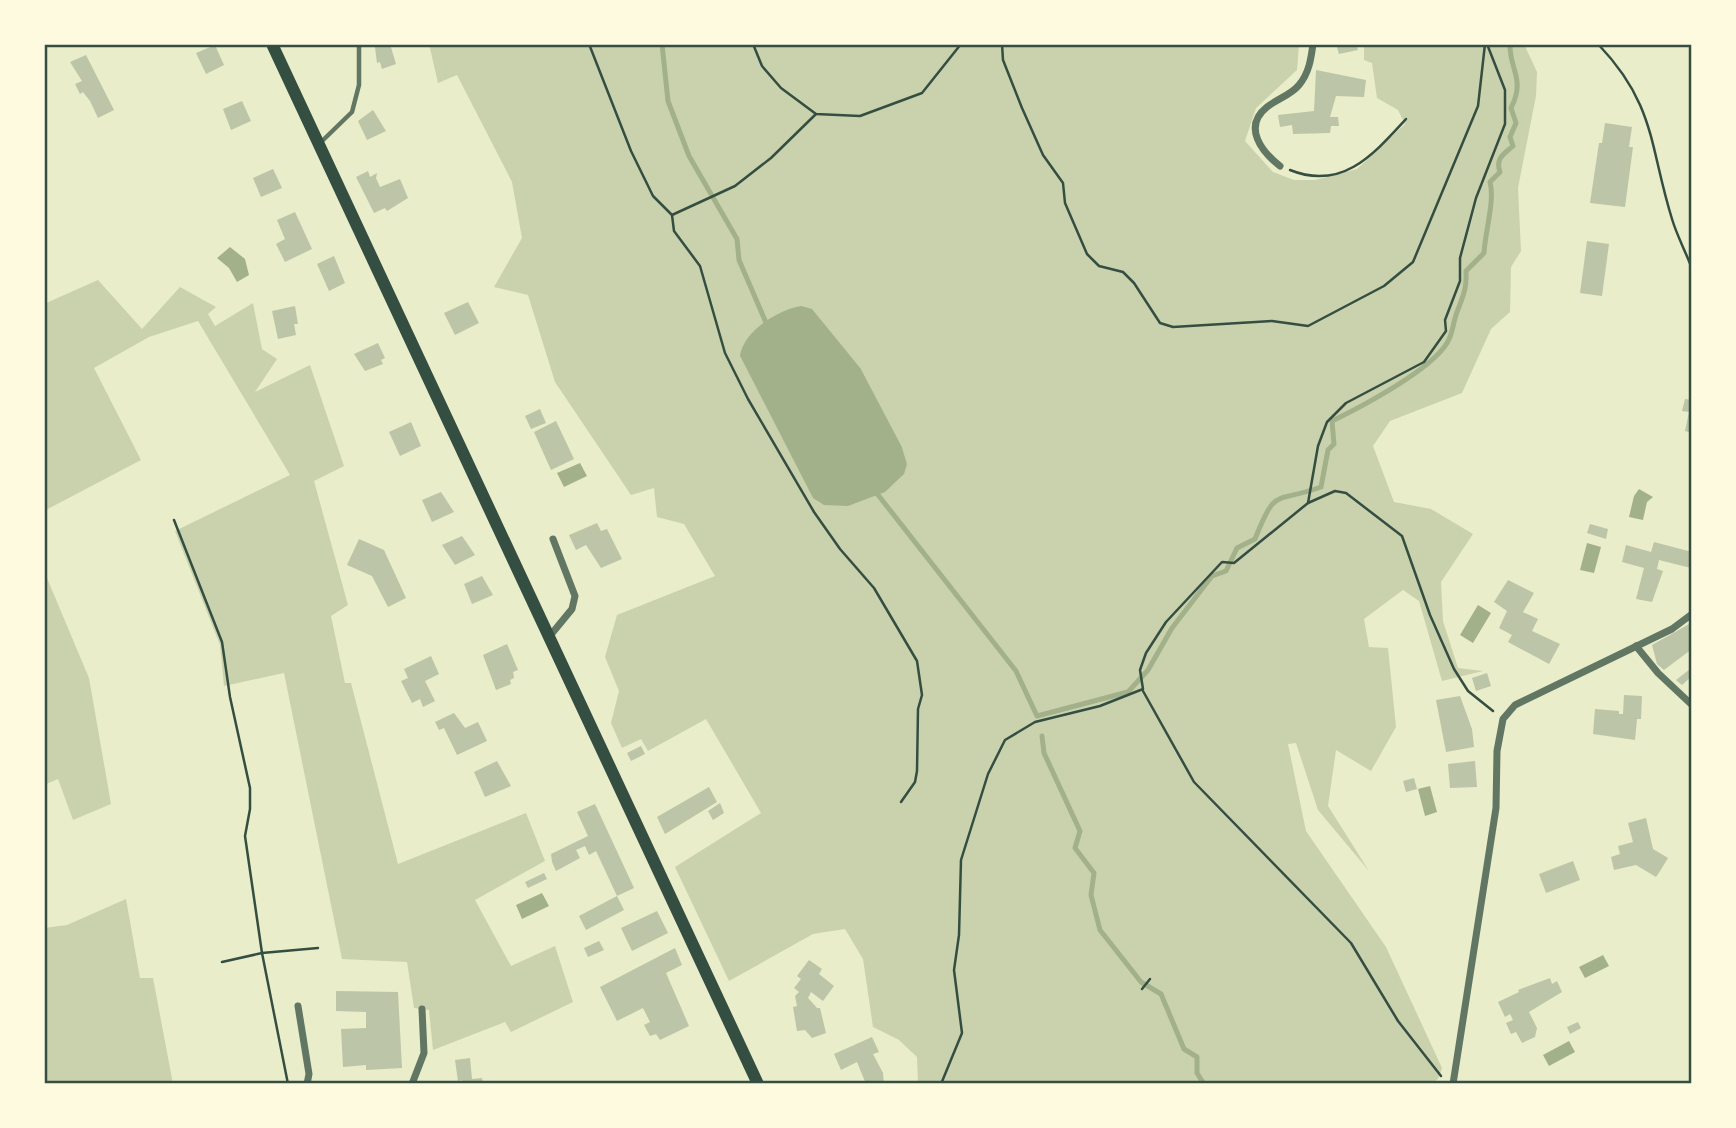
<svg xmlns="http://www.w3.org/2000/svg" width="1736" height="1128" font-family="Overpass,sans-serif">
<style>
.green{fill:#cad2ad;fill-rule:evenodd}
.water{fill:#a3b18a}
.lines{fill:none;stroke-linecap:round;stroke-linejoin:round}
.stream{stroke:#a3b18a;stroke-width:5}
.building{fill:#bcc5a7}
.path{stroke:#344e41;stroke-width:2.5}
.service{stroke:#617663;stroke-width:4.5}
.minor{stroke:#617663;stroke-width:7}
.secondary{stroke:#344e41;stroke-width:12}
.neatline{fill:none;stroke:#344e41;stroke-width:2.5}
</style>
<rect width="100%" height="100%" fill="#e9edc9"/>
<g class="green">
<path d="M429,44H1299L1297,70L1256,108L1245,141L1273,172L1294,180H1315L1357,169L1405,124L1398,110L1377,98L1372,63L1364,60V44H1524L1537,72L1536,96L1518,188L1521,251L1511,267L1510,312L1491,329L1462,393L1390,421L1373,446L1394,502L1431,509L1473,534L1441,582L1443,621L1458,668L1483,671L1442,681L1419,601L1403,590L1364,619L1369,647L1388,648L1396,727L1371,771L1336,750L1328,806L1369,871L1318,810L1296,743L1288,744L1306,831L1386,947L1442,1068L1438,1079L1431,1084H918L917,1057L899,1040L873,1027L863,959L845,929L813,934L729,981L675,867L761,813L706,719L648,751L641,739L622,748L611,723L619,691L605,657L617,615L715,576L684,524L657,517L654,488L631,495L555,382L528,295L494,287L522,238L512,182L457,75L438,83ZM740,356L861,369L902,447L907,464L813,497Z"/>
<polygon points="98,280 142,329 180,287 216,307 208,314 215,326 253,303 262,349 277,359 255,392 310,365 344,466 314,481 348,605 331,616 345,683 351,683 398,864 526,813 545,861 475,900 511,966 555,946 573,1002 511,1032 505,1022 433,1050 429,1010 414,1008 407,962 342,959 284,673 224,686 220,645 175,531 290,475 198,321 149,337 94,368 141,460 44,511 44,304"/>
<polygon points="44,571 89,678 111,804 73,820 58,779 44,785"/>
<polygon points="126,899 140,978 153,978 173,1084 44,1084 44,928 67,925"/>
</g>
<g class="water">
<polygon points="230,247 245,259 249,275 237,282 229,268 217,258"/>
<path d="M801,306L812,309L861,369L902,447L907,464L904,474L885,492L848,506L824,505L813,498L740,356C743,331 778,310 801,306Z"/>
<polygon points="580,463 587,476 564,487 557,473"/>
<polygon points="1639,489 1653,497 1647,502 1643,520 1629,517 1634,496"/>
<polygon points="1587,543 1601,547 1594,573 1580,570"/>
<polygon points="1478,605 1491,613 1473,643 1460,635"/>
<polygon points="1430,786 1437,812 1425,816 1418,789"/>
<polygon points="542,893 549,906 522,919 516,905"/>
<polygon points="1603,955 1609,966 1585,978 1579,967"/>
<polygon points="1569,1041 1575,1052 1549,1066 1543,1055"/>
</g>
<g class="lines">
<g class="stream">
<polyline points="662,44 668,101 689,156 737,239 739,260 767,325"/>
<path d="M875,491L1016,671L1037,716L1128,692L1148,670L1172,628L1212,576L1226,571L1237,548L1255,539C1276,486 1274,504 1321,487L1328,450L1334,444L1332,421C1361,407 1431,370 1447,343C1453,334 1453,322 1457,312C1463,296 1467,289 1466,271L1484,253C1485,233 1495,200 1490,182L1500,172C1495,158 1504,154 1513,146L1510,137L1516,123L1511,108C1526,79 1509,69 1510,44"/>
<polyline points="1042,736 1044,753 1080,831 1075,848 1094,873 1091,895 1100,930 1141,982 1161,994 1184,1049 1197,1057 1197,1073 1204,1084"/>
</g>
</g>
<g class="building">
<polygon points="390,44 396,64 382,69 380,62 377,63 375,47"/>
<polygon points="1336,44 1356,44 1358,50 1339,54"/>
<polygon points="215,45 224,65 206,74 196,53"/>
<polygon points="86,55 114,110 98,118 90,101 83,92 80,94 75,84 82,81 70,62"/>
<polygon points="1316,70 1366,80 1364,97 1336,96 1330,117 1338,117 1339,126 1331,126 1330,133 1293,134 1292,125 1280,127 1278,115 1314,111"/>
<polygon points="242,101 251,121 231,130 223,109"/>
<polygon points="373,110 386,131 367,140 358,121"/>
<polygon points="1605,123 1632,127 1629,147 1633,147 1625,207 1590,203 1599,143 1602,143"/>
<polygon points="273,169 282,188 261,197 253,178"/>
<polygon points="368,171 370,177 377,173 376,178 380,187 400,179 408,198 387,211 385,208 374,213 356,177"/>
<polygon points="295,212 312,249 285,262 276,244 285,239 277,220"/>
<polygon points="1587,241 1609,244 1602,296 1580,293"/>
<polygon points="334,256 345,283 329,291 317,264"/>
<polygon points="468,302 479,323 455,335 444,313"/>
<polygon points="295,306 298,324 294,324 296,335 278,339 272,311"/>
<polygon points="378,343 385,358 381,360 383,364 365,371 354,354"/>
<polygon points="1685,399 1692,400 1692,433 1685,431 1689,412 1682,411"/>
<polygon points="540,409 546,423 531,429 525,416"/>
<polygon points="556,421 574,459 551,470 534,432"/>
<polygon points="411,422 421,446 400,456 389,432"/>
<polygon points="441,492 454,512 432,522 422,500"/>
<polygon points="597,523 601,531 607,529 622,559 601,568 586,545 576,550 569,535"/>
<polygon points="1590,524 1608,529 1606,539 1587,533"/>
<polygon points="462,536 475,555 455,565 442,545"/>
<polygon points="359,539 384,550 406,598 388,607 372,576 347,565"/>
<polygon points="1654,542 1692,552 1692,564 1691,568 1659,560 1657,569 1663,571 1652,602 1636,599 1644,568 1622,562 1626,545 1651,552"/>
<polygon points="482,576 493,595 472,604 464,584"/>
<polygon points="1508,580 1534,593 1523,612 1538,619 1532,631 1560,644 1549,664 1508,642 1512,635 1499,628 1507,611 1494,602"/>
<polygon points="1691,623 1692,649 1664,670 1657,664 1652,645"/>
<polygon points="507,644 518,670 513,672 514,678 510,680 511,684 496,690 483,655"/>
<polygon points="431,656 439,674 425,681 435,701 423,707 420,699 412,703 401,681 408,678 404,669"/>
<polygon points="1690,669 1692,676 1682,685 1676,680"/>
<polygon points="1487,673 1491,686 1476,691 1472,678"/>
<polygon points="1624,695 1642,696 1641,719 1637,719 1635,740 1593,734 1595,709 1619,711 1619,714 1623,714"/>
<polygon points="1460,696 1472,729 1474,747 1446,752 1436,700"/>
<polygon points="454,713 465,728 478,722 487,741 457,755 444,728 439,730 435,722"/>
<polygon points="641,746 645,754 631,761 627,753"/>
<polygon points="497,761 511,786 485,797 474,772"/>
<polygon points="1475,761 1477,787 1450,788 1448,764"/>
<polygon points="1414,778 1417,789 1406,792 1403,781"/>
<polygon points="709,787 717,802 665,834 657,817"/>
<polygon points="720,803 724,813 713,820 708,811"/>
<polygon points="595,804 634,888 617,896 596,851 589,855 585,846 576,850 580,858 556,871 552,862 551,854 588,836 577,812"/>
<polygon points="1646,818 1653,849 1668,858 1660,871 1656,877 1636,865 1614,870 1611,857 1620,854 1618,846 1633,842 1628,823"/>
<polygon points="1573,861 1580,880 1546,893 1539,874"/>
<polygon points="544,873 547,879 528,888 525,882"/>
<polygon points="617,896 624,910 586,930 579,916"/>
<polygon points="657,911 668,933 632,951 621,928"/>
<polygon points="599,941 604,950 588,957 584,948"/>
<polygon points="675,948 682,965 666,973 689,1026 660,1040 656,1034 650,1036 644,1025 650,1022 643,1008 617,1021 600,987"/>
<polygon points="809,960 822,969 819,974 834,986 823,1001 811,992 808,998 817,1008 820,1008 826,1033 812,1038 805,1030 797,1031 793,1007 797,1006 795,996 799,992 794,988 801,979 797,976"/>
<polygon points="1550,978 1552,984 1557,981 1562,992 1529,1012 1537,1028 1535,1037 1522,1043 1516,1032 1511,1034 1506,1023 1513,1020 1510,1014 1505,1017 1498,1002 1519,992 1518,990"/>
<polygon points="336,991 398,992 402,1068 366,1070 366,1065 343,1067 341,1029 366,1028 366,1012 336,1011"/>
<polygon points="1578,1022 1581,1028 1570,1034 1567,1027"/>
<polygon points="872,1037 879,1052 873,1054 883,1073 884,1084 866,1084 857,1062 841,1070 834,1054"/>
<polygon points="470,1058 472,1079 482,1078 483,1084 462,1084 462,1080 458,1081 455,1060"/>
</g>
<g class="lines">
<g class="path">
<polyline points="589,44 631,151 653,196 672,215 674,231 700,266 725,353 748,399 814,512 840,549 874,588 917,661 922,695 918,709 917,771 915,782 901,802"/>
<polyline points="753,44 762,66 781,88 816,114 860,116 922,93 961,44"/>
<polyline points="1002,44 1003,60 1022,108 1043,155 1063,183 1065,203 1087,254 1099,266 1123,272 1134,283 1160,323 1173,327 1272,321 1308,326 1384,286 1413,262 1478,106 1485,44"/>
<path d="M1598,44C1656,105 1649,145 1672,219C1677,236 1686,252 1692,269"/>
<path d="M1290,170C1342,191 1373,155 1406,119"/>
<polyline points="672,215 735,186 771,158 816,114"/>
<polyline points="1308,503 1335,491 1346,493 1402,536 1430,615 1454,669 1468,691 1493,711"/>
<polyline points="174,520 222,642 230,697 250,788 250,809 245,836 262,953 288,1084"/>
<polyline points="1143,691 1194,782 1351,943 1398,1021 1441,1076"/>
<polyline points="222,962 262,953 318,948"/>
<polyline points="1142,989 1150,979"/>
<polyline points="941,1084 962,1033 954,970 959,935 961,860 988,774 1005,740 1035,722 1100,706 1143,689 1140,670 1146,653 1166,622 1222,562 1234,563 1308,503 1318,446 1327,422 1346,403 1424,362 1446,331 1445,320 1460,281 1460,258 1476,198 1505,124 1505,90 1487,44"/>
</g>
<polyline class="service" points="319,144 352,112 359,85 359,44"/>
<g class="minor">
<path d="M1280,166C1262,152 1242,127 1267,107C1277,99 1291,95 1299,85C1309,73 1311,59 1313,44"/>
<polyline points="549,637 572,609 575,596 553,539"/>
<polyline points="1636,646 1658,673 1692,705"/>
<polyline points="298,1006 309,1074 307,1084"/>
<polyline points="412,1084 424,1053 422,1009"/>
<polyline points="1453,1084 1496,808 1497,751 1503,719 1515,705 1672,629 1692,614"/>
</g>
<polyline class="secondary" points="272,44 758,1084"/>
</g>
<rect width="1736" height="1128" fill="none" stroke="#fefae0" stroke-width="91"/>
<rect x="46" y="46" width="1644" height="1036" class="neatline"/>
</svg>
